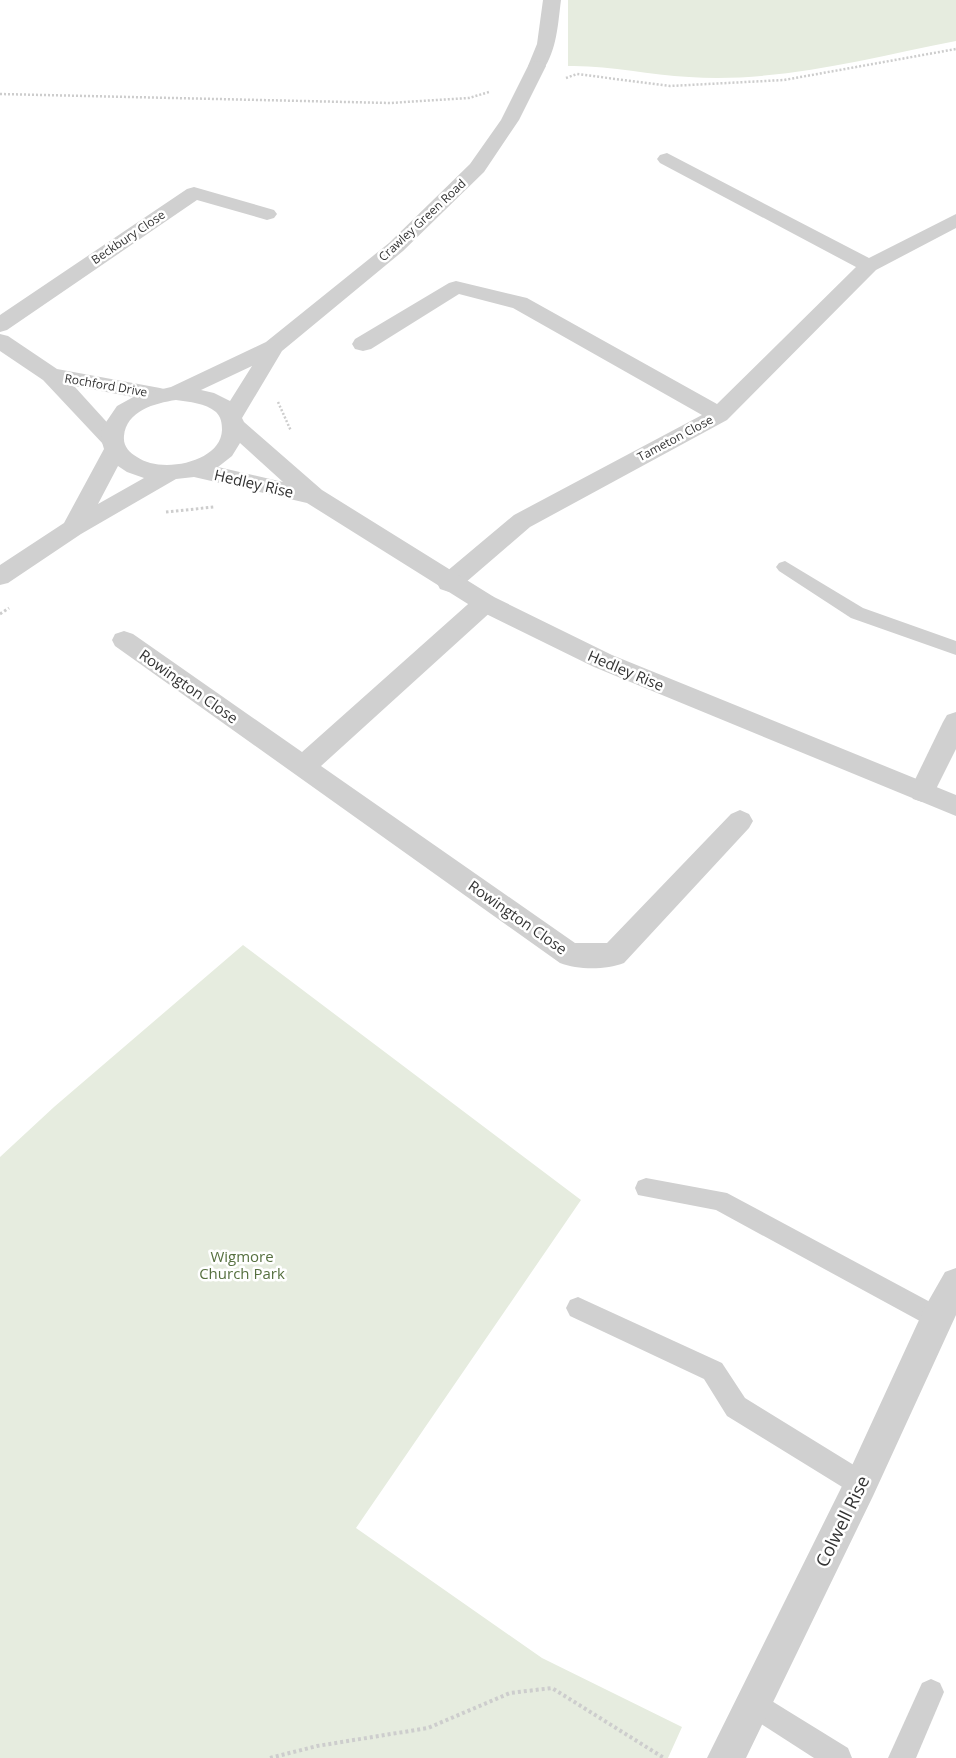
<svg xmlns="http://www.w3.org/2000/svg" width="956" height="1758" font-family="'Open Sans',sans-serif">
<style>
.green{fill:#e6ecdf}
.lines{fill:none;stroke-linecap:round;stroke-linejoin:round}
.path-far2{stroke:#cdcdcd;stroke-width:2.5;stroke-dasharray:2 2;stroke-linecap:butt}
.path-far1{stroke:#cdcdcd;stroke-width:3;stroke-dasharray:2.5 2.5;stroke-linecap:butt}
.path{stroke:#cdcdcd;stroke-width:4;stroke-dasharray:3 3;stroke-linecap:butt}
.service{fill:#d0d0d0;fill-rule:evenodd}
.minor{fill:#d0d0d0;fill-rule:evenodd}
.tertiary{fill:#d0d0d0;fill-rule:evenodd}
.labels{text-anchor:middle;dominant-baseline:central;stroke-width:5;stroke-linejoin:round;paint-order:stroke}
.far-street-label{font-size:12px;fill:#333;stroke:#fff}
.street-label{font-size:15px;fill:#333;stroke:#fff}
.park-label{font-size:15px;fill:#56703f;stroke:#fff}
.near-street-label{font-size:18px;fill:#333;stroke:#fff}
</style>
<rect width="100%" height="100%" fill="#fff"/>
<g class="green">
<path d="M568,0H956V41C869,58 779,83 689,77C648,75 609,65 568,66Z"/>
<polygon points="243,945 581,1200 356,1528 542,1658 682,1727 668,1758 0,1758 0,1157 54,1107"/>
</g>
<g class="lines">
<g class="path-far2">
<polyline points="566,78 577,74 670,86 784,80 956,49"/>
<polyline points="0,94 390,103 469,98 489,92"/>
<polyline points="278,402 291,431"/>
</g>
<g class="path-far1">
<polyline points="166,512 214,507"/>
<polyline points="0,614 9,608"/>
</g>
<polyline class="path" points="270,1758 317,1746 428,1728 510,1693 552,1688 664,1758"/>
<g class="service">
<polygon points="785,561 863,608 956,641 956,655 851,618 779,571 776,567 779,563"/>
<polygon points="646,1178 727,1193 945,1310 949,1318 945,1326 937,1329 929,1326 716,1210 638,1195 635,1188 638,1181"/>
<polygon points="578,1297 722,1363 745,1398 870,1475 874,1484 870,1493 861,1497 852,1493 727,1416 704,1379 570,1316 566,1308 570,1300"/>
<polygon points="931,1679 940,1683 944,1692 916,1758 888,1758 922,1683"/>
<polygon points="754,1690 848,1748 852,1758 814,1758 744,1713 741,1703 744,1693"/>
</g>
<g class="minor">
<path d="M543,0H561C558,23 557,50 543,70H531L528,66L537,44Z"/>
<polygon points="667,153 869,258 956,214 956,228 876,270 727,420 530,527 458,589 449,592 440,589 437,583 440,577 514,515 702,415 513,308 459,294 371,349 363,351 355,349 352,344 355,339 449,283 456,281 527,298 717,404 856,267 660,163 657,159 660,155"/>
<polygon points="194,187 274,210 277,214 274,218 267,220 197,200 7,330 0,332 0,315 187,189"/>
<polygon points="0,334 8,336 57,369 160,388 168,390 171,395 168,400 160,402 74,386 123,440 120,445 112,447 104,445 43,380 0,351"/>
<path d="M485,594L494,597L497,603L494,609L321,766L575,943H607L731,814L740,810L749,814L753,821L749,828L624,963C606,970 578,970 560,963L115,646L112,640L115,634L124,631L133,634L302,752L476,597Z"/>
<polygon points="956,712 956,749 931,799 922,802 913,799 909,792 943,722 947,715"/>
<polygon points="956,1268 956,1315 873,1496 746,1758 707,1758 849,1472 925,1307 945,1272"/>
</g>
<path class="tertiary" d="M537,61L543,62L546,66L519,120L484,172L403,251L282,351L242,418L244,422L322,490L494,597L612,655L956,795V816L594,667L476,609L307,503L194,477L176,479L81,534L8,583L0,585V565L64,523L104,449L101,439L102,428L117,406L137,395L171,387L266,342L389,243L470,164L501,120L528,66L531,62ZM252,366L230,401L214,393L201,390ZM176,400C190,402 205,403 216,412C221,417 222,423 222,430C221,463 160,474 137,457C129,452 123,446 124,436C126,411 155,403 176,400ZM240,443L283,482L218,467L232,456ZM118,466L127,472L144,478L98,504Z"/>
</g>
<g class="labels">
<g class="far-street-label">
<text transform="translate(422 220) rotate(-43)">Crawley Green Road</text>
<text transform="translate(128 237) rotate(-34)">Beckbury Close</text>
<text transform="translate(106 385) rotate(10)">Rochford Drive</text>
<text transform="translate(675 438) rotate(-28)">Tameton Close</text>
</g>
<g class="street-label">
<text transform="translate(254 483) rotate(13)">Hedley Rise</text>
<text transform="translate(626 670) rotate(23)">Hedley Rise</text>
<text transform="translate(189 686) rotate(35)">Rowington Close</text>
<text transform="translate(518 917) rotate(35)">Rowington Close</text>
</g>
<g class="park-label">
<text x="242" y="1256">Wigmore<tspan x="242" dy="17">Church Park</tspan></text>
</g>
<g class="near-street-label">
<text transform="translate(842 1521) rotate(-64)">Colwell Rise</text>
</g>
</g>
</svg>
